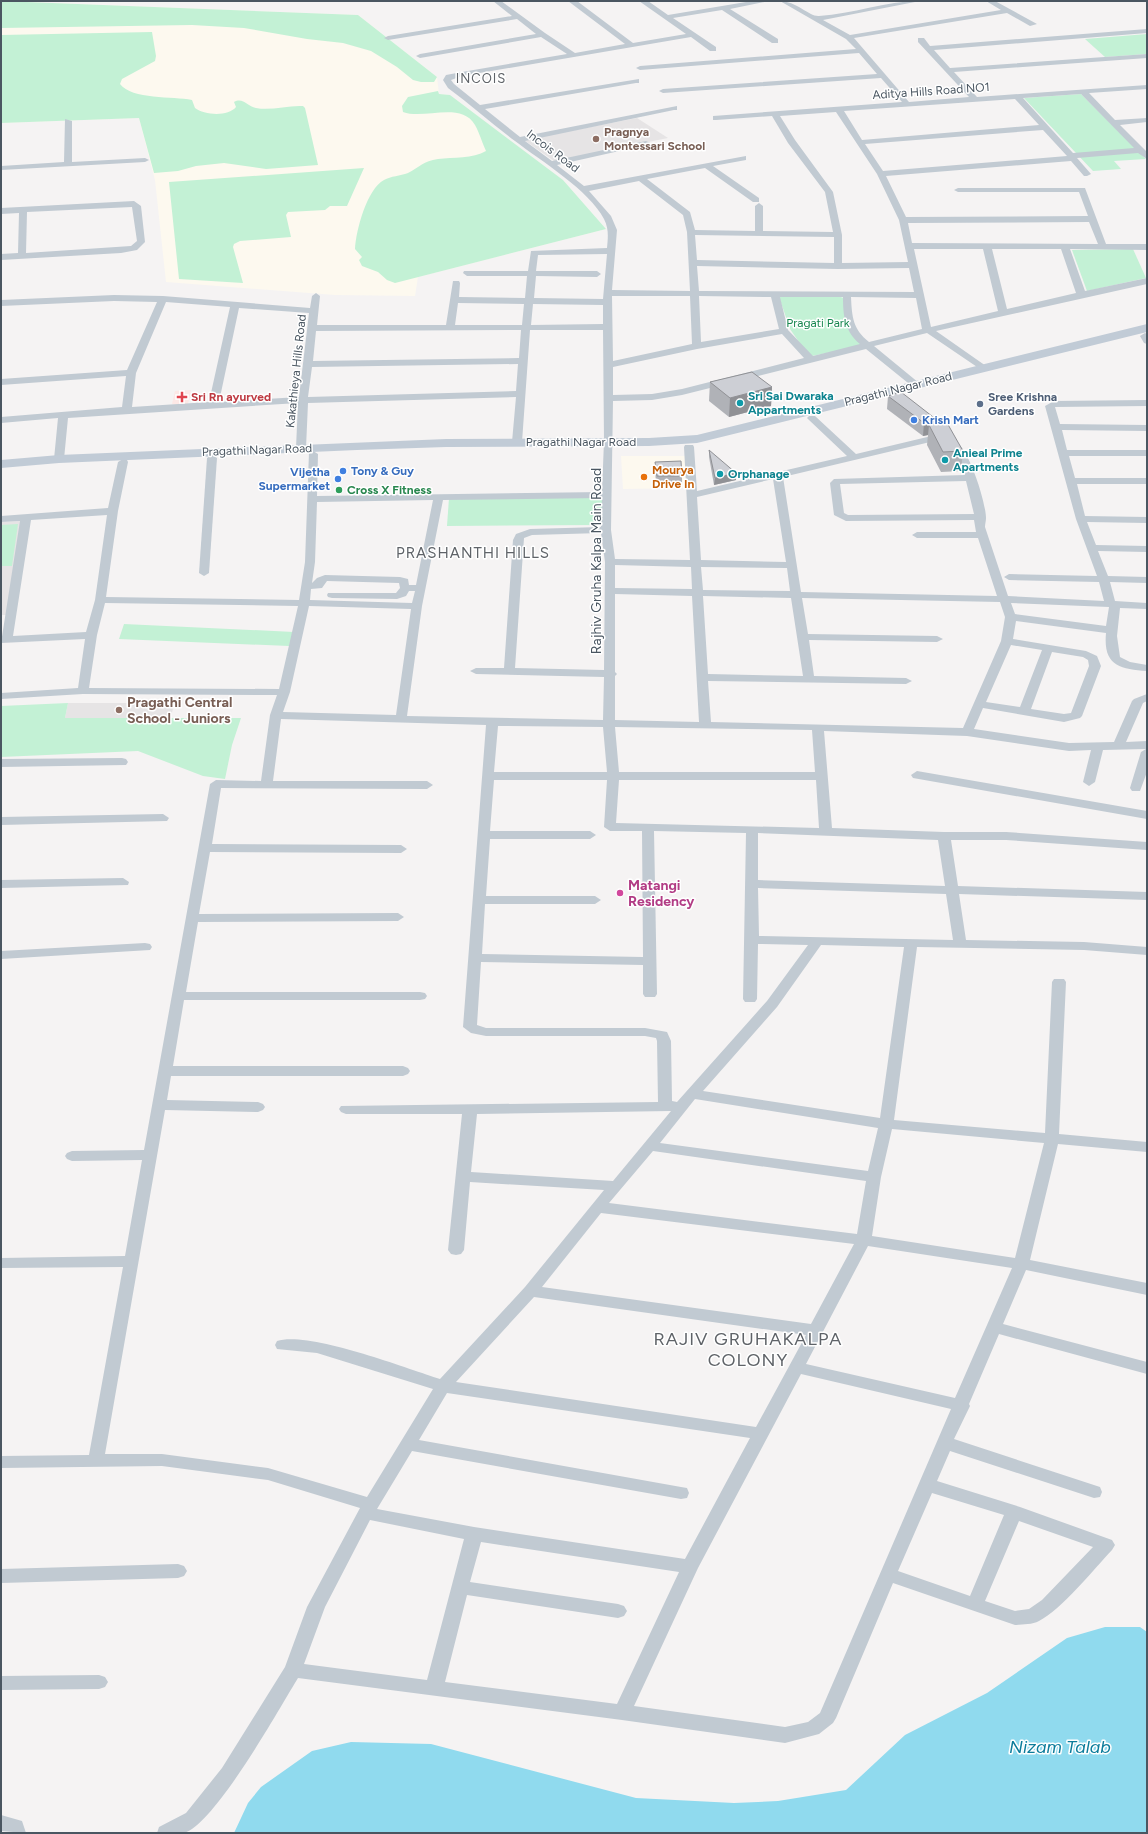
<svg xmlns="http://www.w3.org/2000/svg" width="1148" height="1834" font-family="Figtree,sans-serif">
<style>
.commercial{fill:#fdf9ef}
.education{fill:#e6e4e5}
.medical{fill:#fce8e6}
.green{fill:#c3f1d5}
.water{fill:#90daee}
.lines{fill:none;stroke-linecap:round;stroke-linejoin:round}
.street{fill:#c1cad2;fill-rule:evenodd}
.secondary{fill:#c1cbd6;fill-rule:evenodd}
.wall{fill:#b0b2b7}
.shaded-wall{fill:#909195}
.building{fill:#cdcfd5;stroke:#909195}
.education-dot{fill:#8d6e63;stroke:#fff;stroke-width:1.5}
.health-dot{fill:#e0444e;stroke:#fff;stroke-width:1.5}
.culture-dot{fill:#0f9aa8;stroke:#fff;stroke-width:1.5}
.service-dot{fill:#5c6f8a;stroke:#fff;stroke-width:1.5}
.shop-dot{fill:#3f7fe0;stroke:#fff;stroke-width:1.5}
.food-dot{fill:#e8710a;stroke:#fff;stroke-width:1.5}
.leisure-dot{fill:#2e9e5b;stroke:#fff;stroke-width:1.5}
.hotel-dot{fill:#d1479c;stroke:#fff;stroke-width:1.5}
.labels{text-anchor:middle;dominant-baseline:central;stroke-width:3;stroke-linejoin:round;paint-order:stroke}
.far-street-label{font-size:12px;fill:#4a5661;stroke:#fff}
.far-education-label{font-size:12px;font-weight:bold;fill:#785e54;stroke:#fff;text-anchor:start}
.far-park-label{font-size:12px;fill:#17864f;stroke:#fff}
.far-culture-label{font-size:12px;font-weight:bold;fill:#0d838f;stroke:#fff;text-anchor:start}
.far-health-label{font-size:12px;font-weight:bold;fill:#be3a42;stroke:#fff;text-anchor:start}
.far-service-label{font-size:12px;font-weight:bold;fill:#4e5e75;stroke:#fff;text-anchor:start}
.far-shop-label{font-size:12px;font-weight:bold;fill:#366cbe;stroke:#fff;text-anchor:start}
.far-food-label{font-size:12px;font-weight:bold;fill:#c56008;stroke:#fff;text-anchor:start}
.far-leisure-label{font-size:12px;font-weight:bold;fill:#27864d;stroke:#fff;text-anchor:start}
.far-neighbourhood-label{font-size:13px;letter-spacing:1px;fill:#5f6368;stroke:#fff}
.street-label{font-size:14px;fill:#4a5661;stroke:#fff}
.education-label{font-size:14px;font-weight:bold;fill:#785e54;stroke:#fff;text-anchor:start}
.hotel-label{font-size:14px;font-weight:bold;fill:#b23c85;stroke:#fff;text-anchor:start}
.neighbourhood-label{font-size:15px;letter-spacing:1px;fill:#5f6368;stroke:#fff}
.near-neighbourhood-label{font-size:18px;letter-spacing:1px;fill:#5f6368;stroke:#fff}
.near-water-label{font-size:18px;font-style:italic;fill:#0c7c9b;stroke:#fff}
</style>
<rect width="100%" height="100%" fill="#f5f3f3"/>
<g class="commercial">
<polygon points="1,1 358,15 437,77 439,94 450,95 563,180 606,229 418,277 415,296 335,295 166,282 155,180 139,118 1,123"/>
<polygon points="621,456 687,456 690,488 623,489"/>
</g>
<g class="education">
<polygon points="637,118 668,138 554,161 524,140"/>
<polygon points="22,521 9,615 1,615 1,522"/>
<polygon points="68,703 174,703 171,718 65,718"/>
</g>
<polygon class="medical" points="191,390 188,404 172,404 175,391"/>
<g class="green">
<polygon points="1,1 358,15 437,77 434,82 421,82 413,80 397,67 371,51 343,43 307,39 244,28 192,25 1,28"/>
<path d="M152,32L156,56L155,61L122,79L120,84C132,100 173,96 192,100L195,108C204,115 228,117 236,107L234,102C243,97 247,106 256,108C271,111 288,105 303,106L305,108L318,165L266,169L224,163L196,166L178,171L154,173L139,118L1,123V35Z"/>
<polygon points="1147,34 1147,54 1105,57 1085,39"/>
<path d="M438,91L439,94L450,95L563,180L606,229L395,283L387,280L378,272L362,266L359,260L362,257L355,249C356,230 367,189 384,180C391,176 400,176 408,173C420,167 423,161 438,159C453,157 473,159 486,151C482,142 479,132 475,125C461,101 424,120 403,112L402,106L408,97Z"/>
<polygon points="1081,94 1146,159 1114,161 1121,169 1093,171 1024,98"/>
<polygon points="364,168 347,206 330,206 325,210 288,212 286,215 291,237 240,241 234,244 233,247 243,283 179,279 169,182"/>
<polygon points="1133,249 1146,278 1087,291 1072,250"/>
<polygon points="837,296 844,298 861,346 812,356 808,355 790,329 779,297"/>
<polygon points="603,497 604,525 447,526 449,498"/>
<polygon points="18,524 12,566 1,566 1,525"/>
<polygon points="124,624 294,632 289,646 119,639"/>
<polygon points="68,703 65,718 241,718 232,745 225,779 203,776 138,751 1,757 1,706"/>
</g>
<polygon class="water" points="1105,1627 1140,1627 1147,1632 1147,1833 234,1833 248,1803 261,1787 312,1751 351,1742 431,1744 636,1798 734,1803 778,1801 846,1790 905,1735 987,1693 1067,1638"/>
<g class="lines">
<g class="street">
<path d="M493,1H501L545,33L575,53L625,44L568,1H577L633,43L686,34L639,1H648L668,15L752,1H769L730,9L778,39V43H772L722,10L673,18L716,47V51H710L691,37L462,76L451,80L454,84L480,105L639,79V83H636L485,109L520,137L677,106V110H674L525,141L552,161L646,141L650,143L646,145L557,165L584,186L746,156V160L713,166L759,198V202H753L705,168L647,179L690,212L695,230L755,231V206L759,203L763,206V231L833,232L825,192L788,143L772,116L716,120H713V116L902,102L881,78L663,93L659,91L663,89L877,74L859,53L640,70L636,68L640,66L856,49L846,39L780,1C796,1 810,17 819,16C853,14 885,1 920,1L823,20L850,35L1001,10L986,1H995L1037,24L1030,26L1007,13L854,38L909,102L969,97L918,42V38H924L930,46L1147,29V33L934,50L950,68L1147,54V58L954,72L977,97L1147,85V89L1089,93L1115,120L1147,118V122L1120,125L1147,152V159L1138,153L1077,158L1091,174L1087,176H1084L1071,161L886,176L906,217L1088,216L1079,192H958L954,190L958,188H1085L1106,244H1147V250L1070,249L1085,291L1147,278V284L936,331L986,366L988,368L983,371L927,333L874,346L919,383V387H913L866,349L682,395L652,400L613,401L611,530L615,559L690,560L684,447L685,445H693L694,447L697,491L847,456L809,420L807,418L809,416H815L856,454L944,433L949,436L947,438L783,477L801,592L997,596L978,538H917L912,535L917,532H976L974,520L846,521L834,515L830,483L834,479L965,475L956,454L947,442L952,439C968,443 986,503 986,518C986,521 985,524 985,527L1008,596L1104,601L1099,582L1009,580L1004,577L1009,574L1097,576L1076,519L1045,406L1054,401L1147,400V406L1055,407L1060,424L1147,425V431L1062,430L1067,450H1147V456H1069L1075,478H1147V484H1077L1085,516L1147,517V523L1087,522L1096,545L1147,546V552L1098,551L1108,576L1147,577V583L1110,582L1115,601L1147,603V609L1120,608L1117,636L1120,657L1130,662L1147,665V671C1119,669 1103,665 1106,633L1016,621L1013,639L1086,651L1097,656L1101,666L1082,716L1080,718L1064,722L983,708L974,729L1069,743L1114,742L1132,701L1134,699L1147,694V701L1143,703L1126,742L1147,741V772L1140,791H1132L1130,788L1141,752L1146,749L1103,750L1095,782L1089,786L1083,782L1091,750L1069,751L967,736L824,731L832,828L944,832H1006L1147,842V850L1006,840H951L958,886L1147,892V900L959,894L966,940L1084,942L1147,947V955L1084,950L917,947L894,1120L1045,1133L1052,982L1054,979H1064L1066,982L1059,1134L1147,1142V1152L1058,1144L1030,1260L1147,1283V1295L1026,1270L1003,1324L1147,1362V1374L999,1334L969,1404L970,1406L954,1439L1100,1487L1102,1492L1100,1497L1094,1498L950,1451L937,1481L1020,1507L1112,1540L1115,1545L1112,1550C1094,1569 1061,1610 1039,1621C1032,1625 1023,1624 1015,1625L893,1583L836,1718L833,1723L819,1734L785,1743L622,1720L298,1678C279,1709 215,1824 184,1833C176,1834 165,1833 157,1833L159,1827L186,1813L222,1768L285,1667L307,1607L360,1508L268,1480L162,1466L1,1468V1456L89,1455L123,1267L1,1268V1258L125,1256L142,1160L72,1161L67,1159L65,1156L67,1153L72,1151L144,1150L210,784L216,780L261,781L270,715L277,695L83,694L1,699V693L78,688L85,639L1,643L20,521L1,522V516L108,508L118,462L123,459L127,460L128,462L118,511L106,597L299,600L305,562L309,452L313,451L318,454L317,496L602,492L604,441L603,330H530L522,442L517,445L512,442L516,397L308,403L306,448L301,451L296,448L298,403L68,418L64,459L59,462L54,459L58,418L1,423V417L122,407L126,376L1,385V379L127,370L157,302L114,301L1,306V300L114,295L163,296L310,308L312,296L316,293L320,296L317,325H446L453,281H459L460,283L459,297L525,298L527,276H467L463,273L464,271H528L531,251L607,248C608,237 609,229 604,219C589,190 541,161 515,141C492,124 471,105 448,88L443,80L446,75L462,72L567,54L541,37L420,58L416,56L420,54L536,34L517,19L388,40L384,38L388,36L512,16ZM1081,94L1134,148L1073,153L1023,98ZM1015,99L1039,125L862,140L844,111ZM836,112L877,174L899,220L908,262L842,263V235L833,192L795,140L780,116ZM1043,130L1067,156L883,171L865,144ZM639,181L683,215L687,232L690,291L612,290L617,230L611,216L589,191ZM1089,222L1098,244L912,243L908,223ZM695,235L834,237V263L697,260ZM914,249H983L998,311L931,327ZM992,249H1061L1076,293L1007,309ZM607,254L603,299L534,298L536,276L597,277L601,274L597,271H536L538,255ZM697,266L838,269L909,268L914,292L699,291ZM612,296H690L692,344L613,361ZM699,296L771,297L779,329L701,342ZM780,297H843C843,316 845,332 860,344L813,356L788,330ZM851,297L916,298L922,329L869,342C853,329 852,318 851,297ZM166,302L230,307L209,402L132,407L136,373ZM458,303L524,304L522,325H455ZM533,304L603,305V324L531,325ZM239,308L309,313L299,397L219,402ZM521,330L519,358L313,361L316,331ZM782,334L804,358L682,389L652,394L613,395V367L697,349ZM518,364L516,391L308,397L312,367ZM773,479L786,562L701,560L697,497ZM966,481L974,514L848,515L844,513L840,484ZM602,498L601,527L530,529L516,534L513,540L504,668H476L470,671L476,674L604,677L603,720L407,716L422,606L443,500ZM433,500L416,585H409L408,579L400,577L325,575L317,578L312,583L315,562L317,502ZM107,515L95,600L86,632L13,636L31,520ZM601,533L605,562L604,670L515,668L524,538L532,535ZM615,565L691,567L692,589L615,588ZM701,567L787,568L790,591L703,590ZM327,581L399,583L400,588L396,593H328L327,595L328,597L332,598L397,599L406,596L409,591H415L412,603L310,600L311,589L322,588ZM615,594L692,596L699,722L615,720V676L617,674L615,672ZM703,596L791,598L803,676L708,674ZM802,598L1000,602L1005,617L1001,641L963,728L711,722L708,681L906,684L912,681L906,678L814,676L809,640L937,642L943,639L937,636L808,634ZM105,603L298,606L279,689L89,688L97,635ZM1011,603L1109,607L1106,626L1015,614ZM309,606L411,609L396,715L283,712L290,692ZM1011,645L1042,650L1020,707L986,702ZM1052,652L1083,657L1088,660L1089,666L1071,713L1064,714L1031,709ZM281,719L486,725L463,1027L471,1033L486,1036H645L656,1038L657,1041L658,1102L341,1106L339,1109L341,1112L346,1114H462L448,1250L451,1254L456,1255L461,1254L464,1250L470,1182L604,1190L525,1287L440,1379C405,1368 309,1331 277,1341L275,1345L277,1349L317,1353L433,1389L367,1497L268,1468L162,1454H105L165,1110L258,1112L263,1110L265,1107L263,1104L258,1102L167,1100L171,1076H403L408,1074L410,1071L408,1068L403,1066H173L184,1000H420L425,999L427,996L425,993L420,992H186L198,922L398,921L404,917L398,913L199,914L210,852L401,853L407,849L401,845L212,844L221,788L427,789L433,785L427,781H273ZM498,726L603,727L607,772H494ZM615,727L812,730L815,772H619ZM494,780H607L604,827L610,831H642L643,957L482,954L485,904H595L601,900L595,896H486L490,839H590L596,835L590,831H490ZM619,780H816L819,828L616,823ZM654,831L746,833L743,999L745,1002H755L757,999L758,944L808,945L767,1001L677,1102L672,1101L671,1041L667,1032L645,1028H486L477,1025L481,962L643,965V994L645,997H655L657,994ZM758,833L938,840L945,886L758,880ZM758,888L946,894L953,940L759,936ZM821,945L904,947L880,1118L703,1091L777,1007ZM695,1099L878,1128L868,1171L660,1143ZM671,1111L613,1181L471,1172L477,1114ZM892,1129L1044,1143L1015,1258L872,1236L881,1177ZM653,1151L866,1181L857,1234L609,1203ZM601,1213L854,1244L811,1324L542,1287ZM868,1246L1012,1268L955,1398L806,1364ZM534,1297L806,1335L756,1427L456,1382ZM801,1374L951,1409L820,1713L808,1722L785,1727L634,1706L698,1568ZM447,1393L750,1438L685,1559L474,1527L377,1509L412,1451L681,1499L687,1498L689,1493L687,1488L681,1487L419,1440ZM932,1493L1004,1515L970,1596L898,1571ZM370,1520L464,1539L427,1680L304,1664L325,1607ZM1019,1521L1093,1547L1042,1600L1029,1609L1015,1611L985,1601ZM481,1542L679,1572L617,1704L445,1682L467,1595L618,1618L624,1616L627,1611L624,1606L618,1604L470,1582Z"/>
<polygon points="65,119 72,121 72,162 145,158 149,160 145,162 1,170 1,166 64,162"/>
<path d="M134,201L141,206L145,242L137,250L121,253L1,260V254L18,253L19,213L1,214V208ZM132,207L137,241L131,246L26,253L27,212Z"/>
<polygon points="1145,333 1147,334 1147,344 1144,343 1140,336"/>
<polygon points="212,455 217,458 209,573 204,576 199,573 207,458"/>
<polygon points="122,758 126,759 128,762 126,765 1,767 1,759"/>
<polygon points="917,771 1147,811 1147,819 913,778 911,775"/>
<polygon points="163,814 169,818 167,821 1,825 1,817"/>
<polygon points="123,878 129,882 128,885 1,888 1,880"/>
<polygon points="145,943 150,944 152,947 150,950 1,959 1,951"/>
<polygon points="178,1564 184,1566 187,1571 184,1576 178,1578 1,1583 1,1569"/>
<polygon points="99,1675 105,1677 108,1682 105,1687 99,1689 1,1690 1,1676"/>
<polygon points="1,1815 22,1821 26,1833 1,1831"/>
</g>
<polygon class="secondary" points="1147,324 1147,332 697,443 649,446 446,447 357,450 59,463 1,468 1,460 59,455 446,439 649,438 697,435"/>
</g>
<g class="wall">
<polygon points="710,382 772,387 771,406 729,417 709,401"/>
<polygon points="888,396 937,423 963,451 961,471 941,472 927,445 928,435 923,436 887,409"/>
<polygon points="709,450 736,480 714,485 709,457"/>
<polygon points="655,462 682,476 682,482 656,483 655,469"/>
</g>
<g class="shaded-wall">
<polygon points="772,387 771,406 729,417 730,398"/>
<polygon points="937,420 936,433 929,425 928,435 923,436 924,423"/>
<polygon points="736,473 736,480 714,485 715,478"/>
</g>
<g class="building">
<polygon points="752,372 772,387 730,398 710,382"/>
<polygon points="901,392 937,420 924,423 888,396"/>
<polygon points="946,421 963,451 943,452 929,425"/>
<polygon points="709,450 736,473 715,478"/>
<polygon points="681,461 682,476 657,476 655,462"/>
</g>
<g class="education-dot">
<circle cx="596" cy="139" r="4"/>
<circle cx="119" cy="710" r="4"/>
</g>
<path class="health-dot" d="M180 391h4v4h4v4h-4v4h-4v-4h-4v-4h4z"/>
<g class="culture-dot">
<circle cx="740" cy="403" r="4"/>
<circle cx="945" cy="460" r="4"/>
<circle cx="720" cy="474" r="4"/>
</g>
<circle class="service-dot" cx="980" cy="404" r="4"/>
<g class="shop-dot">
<circle cx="914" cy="420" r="4"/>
<circle cx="343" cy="471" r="4"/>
<circle cx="338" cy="479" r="4"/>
</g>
<circle class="food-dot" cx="644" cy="477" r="4"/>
<circle class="leisure-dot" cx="339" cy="490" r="4"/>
<circle class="hotel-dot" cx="620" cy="893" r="4"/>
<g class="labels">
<g class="far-street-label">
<text transform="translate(931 91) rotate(-4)">Aditya Hills Road NO1</text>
<text transform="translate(553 151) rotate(37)">Incois Road</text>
<text transform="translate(296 371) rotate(-84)">Kakathieya Hills Road</text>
<text transform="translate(898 389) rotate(-14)">Pragathi Nagar Road</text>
<text x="581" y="442">Pragathi Nagar Road</text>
<text transform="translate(257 450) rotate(-2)">Pragathi Nagar Road</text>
</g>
<g class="far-education-label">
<text x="604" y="132">Pragnya<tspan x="604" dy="14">Montessari School</tspan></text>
</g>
<g class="far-park-label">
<text x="818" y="323">Pragati Park</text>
</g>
<g class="far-culture-label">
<text x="748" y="396">Sri Sai Dwaraka<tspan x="748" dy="14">Appartments</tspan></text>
<text x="953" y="453">Anieal Prime<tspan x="953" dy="14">Apartments</tspan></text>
<text x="728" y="474">Orphanage</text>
</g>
<g class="far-health-label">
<text x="191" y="397">Sri Rn ayurved</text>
</g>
<g class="far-service-label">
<text x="988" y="397">Sree Krishna<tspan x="988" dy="14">Gardens</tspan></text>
</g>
<g class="far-shop-label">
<text x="922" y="420">Krish Mart</text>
<text x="351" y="471">Tony &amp; Guy</text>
<text x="330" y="472" text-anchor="end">Vijetha<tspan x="330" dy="14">Supermarket</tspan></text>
</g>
<g class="far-food-label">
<text x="652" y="470">Mourya<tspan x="652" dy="14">Drive In</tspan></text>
</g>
<g class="far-leisure-label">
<text x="347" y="490">Cross X Fitness</text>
</g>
<g class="far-neighbourhood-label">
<text x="481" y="78">INCOIS</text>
</g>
<g class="street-label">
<text transform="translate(596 561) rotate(-90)">Rajhiv Gruha Kalpa Main Road</text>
</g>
<g class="education-label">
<text x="127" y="702">Pragathi Central<tspan x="127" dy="16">School - Juniors</tspan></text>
</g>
<g class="hotel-label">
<text x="628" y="885">Matangi<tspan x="628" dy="16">Residency</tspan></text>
</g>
<g class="neighbourhood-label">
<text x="473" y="553">PRASHANTHI HILLS</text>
</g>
<g class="near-neighbourhood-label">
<text x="748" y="1339">RAJIV GRUHAKALPA<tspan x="748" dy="21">COLONY</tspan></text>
</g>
<g class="near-water-label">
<text x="1060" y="1747">Nizam Talab</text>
</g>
</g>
<rect width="1148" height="1834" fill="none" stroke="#4a5661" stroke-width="4"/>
</svg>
